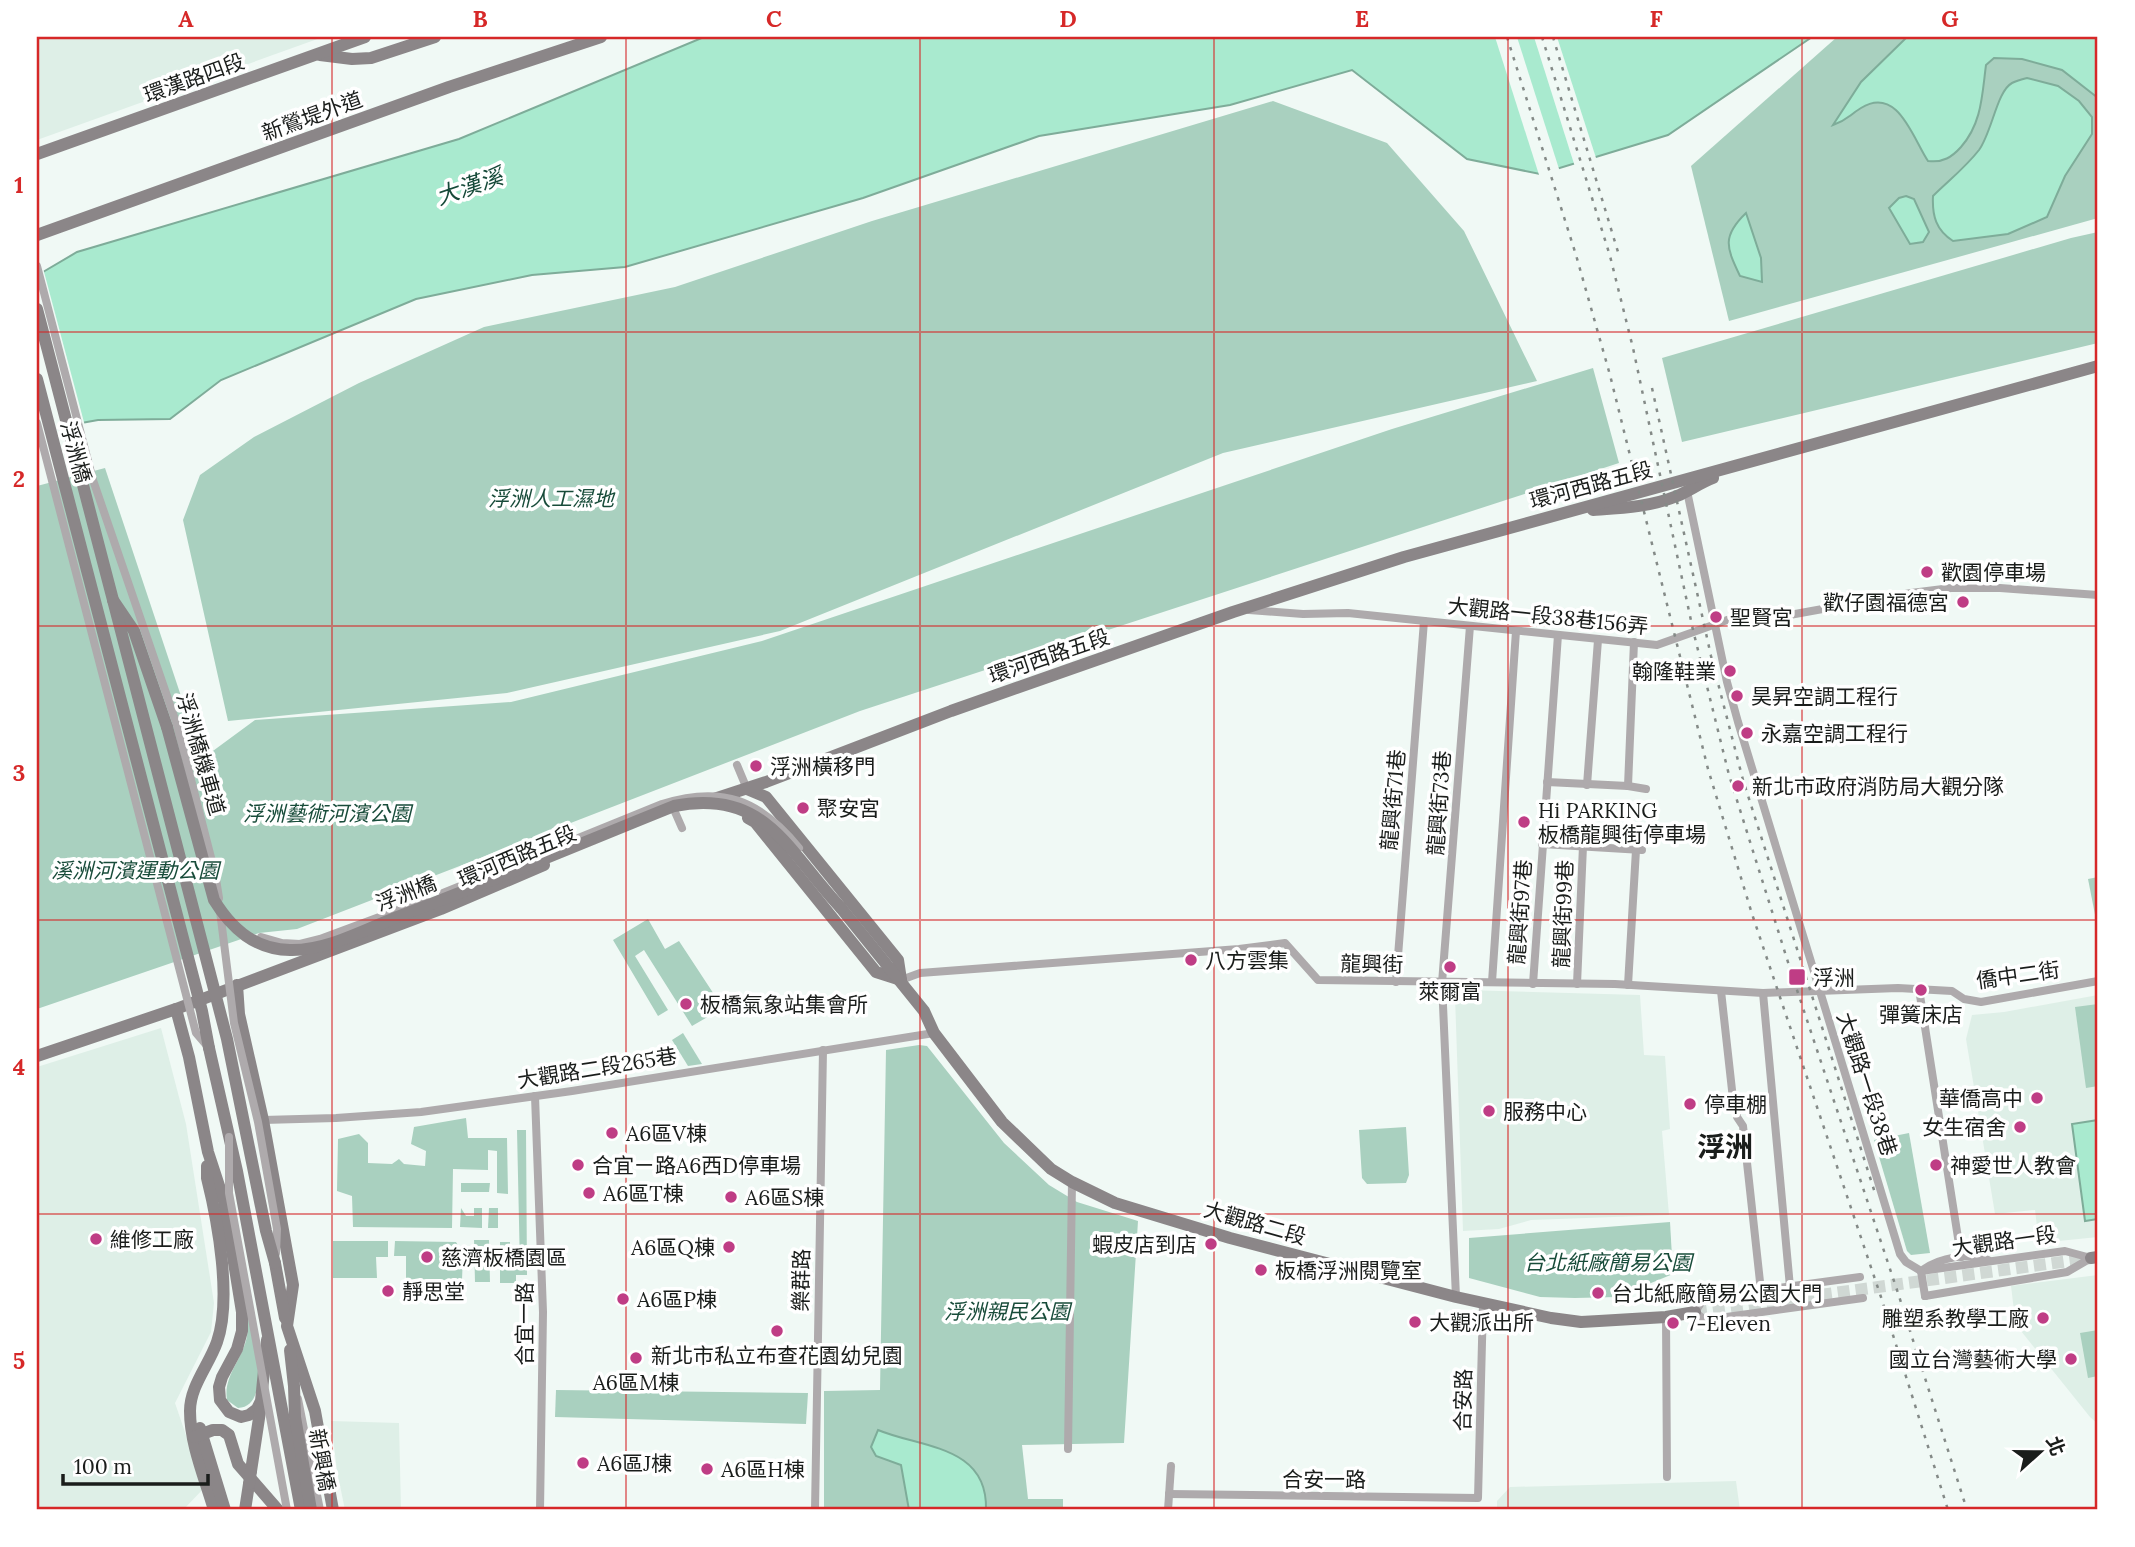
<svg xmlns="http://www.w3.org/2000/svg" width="2135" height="1547" font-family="Lora,'Noto Sans TC',serif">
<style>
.built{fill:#deefe7}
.green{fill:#a9d0bf}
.water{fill:#a9eacf;stroke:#7eac99;stroke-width:2}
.pier{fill:#f0f9f5}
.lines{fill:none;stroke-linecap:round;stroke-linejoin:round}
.secondary-tunnel{stroke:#d0d8d4;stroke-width:12;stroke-dasharray:12 6;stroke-linecap:butt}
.street{stroke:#aeaaac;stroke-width:8}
.secondary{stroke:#8b8688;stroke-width:12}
.rail{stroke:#848a87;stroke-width:2.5;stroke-dasharray:3.5 7;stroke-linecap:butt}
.street-bridge{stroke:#aeaaac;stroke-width:8}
.secondary-bridge{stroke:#8b8688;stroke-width:12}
.grid{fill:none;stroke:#d62828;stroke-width:2;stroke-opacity:0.55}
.poi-dot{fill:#bf3d85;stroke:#fff;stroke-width:2.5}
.labels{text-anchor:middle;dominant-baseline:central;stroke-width:7;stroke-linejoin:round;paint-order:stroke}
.street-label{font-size:21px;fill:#1a1d1b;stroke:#fff}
.park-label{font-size:21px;font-style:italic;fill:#184c3a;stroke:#fff}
.poi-label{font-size:21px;fill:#1a1d1b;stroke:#fff;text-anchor:start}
.water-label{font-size:23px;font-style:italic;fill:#164a39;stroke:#fff}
.district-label{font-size:28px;font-weight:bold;fill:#1a1d1b;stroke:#fff}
.neatline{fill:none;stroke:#d62828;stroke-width:2.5}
.grid-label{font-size:23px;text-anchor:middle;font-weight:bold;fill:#d62828}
</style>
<rect width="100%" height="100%" fill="#f0f9f5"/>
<g class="built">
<polygon points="37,37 323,37 37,140"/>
<polygon points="1464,990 1640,995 1644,1055 1665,1056 1670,1129 1662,1131 1669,1215 1531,1220 1499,1229 1463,1231 1455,996"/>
<polygon points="2098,995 2098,1237 2039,1243 2035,1210 1995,1214 1966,1039 1972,1015 2004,1012"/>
<polygon points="161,1028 186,1124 214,1303 211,1332 175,1403 204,1488 183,1510 37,1510 37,1067"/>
<polygon points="2098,1275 2098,1424 2090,1417 2021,1331 2015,1319 2011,1286"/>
<polygon points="331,1421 399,1423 401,1510 345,1510 337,1471"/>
<polygon points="1736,1481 1740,1510 1497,1510 1497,1501 1510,1487"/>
</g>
<g class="green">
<polygon points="1837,37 2098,37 2098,218 1729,321 1691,166"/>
<polygon points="1273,101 1387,143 1464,231 1537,381 1223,453 780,631 507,693 228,721 183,520 200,475 254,437 359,383 484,327 675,287 872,221"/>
<polygon points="2098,232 2098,343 1682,442 1662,358 2071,238"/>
<polygon points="1593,368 1619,463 860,711 297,929 259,933 37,1009 37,486 105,468 202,759 255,720 511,702 762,641 1392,429"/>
<polygon points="2098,877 2098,930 2088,879"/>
<polygon points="648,919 665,949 679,941 723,1008 692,1026 644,950 635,956 668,1010 658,1016 613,940"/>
<polygon points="2098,1004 2098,1086 2086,1088 2075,1007"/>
<polygon points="683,1033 702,1064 688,1066 672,1040"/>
<polygon points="919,1045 927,1046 1004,1143 1049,1185 1077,1202 1138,1221 1124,1443 1022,1445 1028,1499 1063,1499 1063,1510 824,1510 824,1391 880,1390 886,1050"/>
<polygon points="466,1118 468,1138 507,1138 508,1194 497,1193 497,1151 488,1150 488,1170 453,1169 452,1228 353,1227 352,1196 337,1191 338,1139 359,1134 368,1143 368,1163 392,1164 399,1159 404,1164 425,1166 426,1151 411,1144 414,1127"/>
<polygon points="1406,1127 1409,1175 1406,1183 1367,1184 1362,1178 1359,1130"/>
<polygon points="517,1130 526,1130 527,1275 516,1275 516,1283 500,1283 500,1259 505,1259 505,1249 500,1248 500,1242 510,1242 510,1268 520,1268"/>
<polygon points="1909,1133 1930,1253 1911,1255 1907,1251 1874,1140"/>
<polygon points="461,1183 490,1183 489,1192 461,1192"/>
<polygon points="461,1208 466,1216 474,1216 474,1208 482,1208 482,1228 460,1227"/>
<polygon points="489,1208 498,1208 498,1228 488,1228"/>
<polygon points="1670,1222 1673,1274 1617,1297 1575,1298 1540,1297 1469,1278 1469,1238"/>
<polygon points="474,1240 489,1240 490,1282 475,1282"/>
<polygon points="333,1241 388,1241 388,1257 376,1257 377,1278 333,1278"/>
<polygon points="395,1241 456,1242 463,1254 462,1280 406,1280 406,1256 394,1256"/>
<path d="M246,1302C251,1325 275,1406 238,1408L227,1400C223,1376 243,1359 247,1336C249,1325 247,1313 246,1302Z"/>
<polygon points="2098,1330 2098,1376 2088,1378 2080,1333"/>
<polygon points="556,1390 808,1393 806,1424 555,1417"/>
</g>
<g class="water">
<polygon points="704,37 1812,37 1668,135 1540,174 1467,159 1352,70 1230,105 1039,136 863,198 625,267 532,275 416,299 221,380 170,419 98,420 37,431 43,272 77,252 459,139"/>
<path d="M1907,37H2098V98L2062,70L2022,59L1994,58L1986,65C1982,95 1982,123 1961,147C1952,157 1943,163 1928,161C1913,139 1898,85 1861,108C1848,116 1849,119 1833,125L1861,82Z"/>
<path d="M2027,78L2058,86L2079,101L2092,117V134L2065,176L2047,217L2008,234L1953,241C1936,230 1932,216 1933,196C1948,181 1965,168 1979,150C1992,132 1997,91 2012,83C2016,81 2023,79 2027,78Z"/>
<polygon points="1906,196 1914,199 1929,232 1923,242 1910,244 1889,208 1899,198"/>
<path d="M1746,213L1761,258L1762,282L1740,276C1726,247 1722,236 1746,213Z"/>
<polygon points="2098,1120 2098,1219 2085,1221 2072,1124"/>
<path d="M878,1430C921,1448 988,1445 986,1510H909L901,1465L876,1456L871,1447Z"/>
</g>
<g class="pier">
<polygon points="1495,37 1517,37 1560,172 1540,178"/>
<polygon points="1534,37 1557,37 1597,161 1575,167"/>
<polygon points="43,268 85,426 37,434 37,270"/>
</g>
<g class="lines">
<polyline class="secondary-tunnel" points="1695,1312 2091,1258"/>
<g class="street">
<polyline points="1687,491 1727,682 1738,722 1900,1254 1906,1262 1921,1271"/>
<polyline points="1249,610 1303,614 1348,613 1657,645 1730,619 1784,616 1911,593 1951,588 2000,588 2098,595"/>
<polyline points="737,765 747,789"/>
<polyline points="1547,782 1628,786 1646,789"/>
<polyline points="1587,785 1598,640"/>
<polyline points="1628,786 1634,642"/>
<polyline points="675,812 682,828"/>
<polyline points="1542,844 1642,850"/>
<polyline points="901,980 920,973 1239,949 1285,943 1318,980 1615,984 1763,993 1898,988 1952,991 1964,999 1981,1002 2098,981"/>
<polyline points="1396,982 1424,621"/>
<polyline points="1492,982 1516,631"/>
<polyline points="1533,984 1558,635"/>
<polyline points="1577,984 1583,846"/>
<polyline points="1628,985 1636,850"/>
<polyline points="1919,989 1961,1257"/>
<polyline points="1721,991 1733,1099 1737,1117 1743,1126 1761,1291"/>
<polyline points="1763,993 1790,1287"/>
<polyline points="535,1096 543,1312 540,1510"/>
<polyline points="263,1120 336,1118 421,1112 572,1091 934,1033"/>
<path d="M1924,1269C1940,1258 1968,1252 1988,1260"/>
<polyline points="1921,1271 2065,1251 2091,1258"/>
<polyline points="1860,1277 1704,1298 1695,1312 1705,1320 1863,1298"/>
<polyline points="1925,1296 2067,1272 2091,1258"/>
<polyline points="1456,1297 1442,983 1470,626"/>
<polyline points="1666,1317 1667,1477"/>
<polyline points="298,1399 320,1510"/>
<polyline points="1068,1449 1072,1182"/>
<polyline points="1169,1494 1478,1498 1483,1303"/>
<polyline points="815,1510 823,1050"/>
<polyline points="1168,1510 1171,1466"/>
</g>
<g class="secondary">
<polyline points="320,55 352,59 371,58 435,37"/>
<polyline points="37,154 365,37"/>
<polyline points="37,235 449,87 601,37"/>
<polyline points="37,309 113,600 134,631 167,727"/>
<path d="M1593,510C1622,508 1650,507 1677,496C1689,491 1700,483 1713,478"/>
<polyline points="747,789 766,797 898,960 901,980"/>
<polyline points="714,799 766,782 951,711 1233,612 1404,557 2098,366"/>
<polyline points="748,818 755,822 876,972 901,980"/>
<polyline points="841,908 924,1011 934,1033 1002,1122 1051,1169 1072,1182 1115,1203 1230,1238 1456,1297 1551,1318 1581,1322 1599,1321 1666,1317 1695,1312"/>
<polyline points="237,985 239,1014 263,1120 293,1285 287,1326 315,1411 333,1510"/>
<polyline points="176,1009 189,1057 208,1152 224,1201 242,1312 242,1331 237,1349 222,1377 219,1387 220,1400 229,1412 241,1417 249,1415 257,1409 261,1401 267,1340"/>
<polyline points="209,1048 237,1171 301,1510"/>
<polyline points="37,1056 176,1009 441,909 544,865"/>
<path d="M207,1166V1178C218,1222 232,1299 217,1342C209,1365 190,1386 190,1411C190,1444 205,1479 214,1510"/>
<polyline points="2091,1258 2098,1257"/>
<polyline points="275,1263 285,1318"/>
<polyline points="290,1350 294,1386 295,1417 311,1510"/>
<polyline points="200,1428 225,1510"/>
<polyline points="194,1437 213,1430 222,1430 229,1435 238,1464 278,1510"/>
<polyline points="251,1471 261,1405"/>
<polyline points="245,1510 249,1484"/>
</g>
<g class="rail">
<polyline points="1507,37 1576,255 1610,375 1708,769 1752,914 1881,1297 1948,1510"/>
<polyline points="1542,37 1610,256 1633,348 1693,630 1729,775 1793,978 1898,1293 1967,1510"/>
<polyline points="1553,37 1618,252"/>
<polyline points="1652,388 1711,656 1743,780 1875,1193"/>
</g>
<g class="street-bridge">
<polyline points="37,266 93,480 177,725 215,873 219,898"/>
<polyline points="37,423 196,1033 208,1047"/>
<path d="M443,893L662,804C722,785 760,800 799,848"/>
<polyline points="220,911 234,1023 258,1122 277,1229 276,1253"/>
<polyline points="261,937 282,943 300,944 320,939 425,900"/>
<polyline points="229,1137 229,1193 287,1510"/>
<polyline points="1921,1271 1925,1296"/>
</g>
<g class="secondary-bridge">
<polyline points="37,379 202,1011 209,1048"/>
<polyline points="113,600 227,1039 266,1231 275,1263"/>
<path d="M167,727L214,900C231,928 256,950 290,950C326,951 364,930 397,917C490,882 582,843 674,806C766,788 787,851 841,908"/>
<polyline points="249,1484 251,1471"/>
</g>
</g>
<path class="grid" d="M332,37V1510M626,37V1510M920,37V1510M1214,37V1510M1508,37V1510M1802,37V1510M37,332H2098M37,626H2098M37,920H2098M37,1214H2098"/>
<g class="poi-dot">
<circle cx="1927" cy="572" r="7"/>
<circle cx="1963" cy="602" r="7"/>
<circle cx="1716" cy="617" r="7"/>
<circle cx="1730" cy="671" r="7"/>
<circle cx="1737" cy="696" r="7"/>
<circle cx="1747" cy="733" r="7"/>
<circle cx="756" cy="766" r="7"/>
<circle cx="1738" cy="786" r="7"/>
<circle cx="803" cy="808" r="7"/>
<circle cx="1524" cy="822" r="7"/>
<circle cx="1191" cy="960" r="7"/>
<circle cx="1450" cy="967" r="7"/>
<rect x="1788" y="968" width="18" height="18" rx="3.5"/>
<circle cx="1921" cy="990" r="7"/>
<circle cx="686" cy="1004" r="7"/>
<circle cx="2037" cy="1098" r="7"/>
<circle cx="1690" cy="1104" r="7"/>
<circle cx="1489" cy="1111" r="7"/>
<circle cx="2020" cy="1127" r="7"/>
<circle cx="612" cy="1133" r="7"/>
<circle cx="578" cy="1165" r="7"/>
<circle cx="1936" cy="1165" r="7"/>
<circle cx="589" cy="1193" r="7"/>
<circle cx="731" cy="1197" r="7"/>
<circle cx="96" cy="1239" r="7"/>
<circle cx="1211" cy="1244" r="7"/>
<circle cx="729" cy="1247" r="7"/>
<circle cx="427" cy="1257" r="7"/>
<circle cx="1261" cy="1270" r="7"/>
<circle cx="388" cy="1291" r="7"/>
<circle cx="1598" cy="1293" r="7"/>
<circle cx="623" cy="1299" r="7"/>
<circle cx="2043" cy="1318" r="7"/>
<circle cx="1415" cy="1322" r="7"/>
<circle cx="1673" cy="1323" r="7"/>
<circle cx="777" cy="1331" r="7"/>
<circle cx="636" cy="1358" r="7"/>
<circle cx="2071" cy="1359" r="7"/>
<circle cx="583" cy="1463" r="7"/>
<circle cx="707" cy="1469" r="7"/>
</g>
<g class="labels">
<g class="street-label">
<text transform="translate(194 78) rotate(-20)">環漢路四段</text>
<text transform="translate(312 116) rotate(-20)">新鶯堤外道</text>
<text transform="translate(76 452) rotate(75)">浮洲橋</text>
<text transform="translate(1591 485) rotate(-15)">環河西路五段</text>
<text transform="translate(1548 616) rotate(6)">大觀路一段38巷156弄</text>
<text transform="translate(1049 656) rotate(-19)">環河西路五段</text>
<text transform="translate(201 754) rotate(74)">浮洲橋機車道</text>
<text transform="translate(1393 800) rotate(-85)">龍興街71巷</text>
<text transform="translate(1439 803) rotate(-86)">龍興街73巷</text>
<text transform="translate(517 856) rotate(-23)">環河西路五段</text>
<text transform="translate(406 893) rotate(-21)">浮洲橋</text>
<text transform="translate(1520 912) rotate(-86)">龍興街97巷</text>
<text transform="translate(1563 914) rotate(-88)">龍興街99巷</text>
<text transform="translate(1372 964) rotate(1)">龍興街</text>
<text transform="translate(2018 975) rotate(-8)">僑中二街</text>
<text transform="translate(597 1068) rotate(-9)">大觀路二段265巷</text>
<text transform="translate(1867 1084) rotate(72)">大觀路一段38巷</text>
<text transform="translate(1255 1223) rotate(16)">大觀路二段</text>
<text transform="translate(2004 1241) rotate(-8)">大觀路一段</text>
<text transform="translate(801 1280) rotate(-89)">樂群路</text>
<text transform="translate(524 1324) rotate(-90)">合宜一路</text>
<text transform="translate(1463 1400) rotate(-89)">合安路</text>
<text transform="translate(322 1460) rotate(80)">新興橋</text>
<text x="1324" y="1479">合安一路</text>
</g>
<g class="park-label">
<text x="551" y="498">浮洲人工濕地</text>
<text x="327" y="813">浮洲藝術河濱公園</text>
<text x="135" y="870">溪洲河濱運動公園</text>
<text x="1608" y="1262">台北紙廠簡易公園</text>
<text x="1007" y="1311">浮洲親民公園</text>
</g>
<g class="poi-label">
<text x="1941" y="572">歡園停車場</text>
<text x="1949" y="602" text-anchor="end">歡仔園福德宮</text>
<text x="1730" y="617">聖賢宮</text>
<text x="1716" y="671" text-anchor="end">翰隆鞋業</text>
<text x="1751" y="696">昊昇空調工程行</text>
<text x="1761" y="733">永嘉空調工程行</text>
<text x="770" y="766">浮洲橫移門</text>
<text x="1752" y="786">新北市政府消防局大觀分隊</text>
<text x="817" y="808">聚安宮</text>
<text x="1538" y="810">Hi PARKING<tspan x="1538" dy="24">板橋龍興街停車場</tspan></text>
<text x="1205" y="960">八方雲集</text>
<text x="1813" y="977">浮洲</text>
<text x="1450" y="991" text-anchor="middle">萊爾富</text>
<text x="700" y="1004">板橋氣象站集會所</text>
<text x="1921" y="1014" text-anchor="middle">彈簧床店</text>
<text x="2023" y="1098" text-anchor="end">華僑高中</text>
<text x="1704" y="1104">停車棚</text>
<text x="1503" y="1111">服務中心</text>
<text x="2006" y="1127" text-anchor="end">女生宿舍</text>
<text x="626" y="1133">A6區V棟</text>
<text x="592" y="1165">合宜ㄧ路A6西D停車場</text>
<text x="1950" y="1165">神愛世人教會</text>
<text x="603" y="1193">A6區T棟</text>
<text x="745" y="1197">A6區S棟</text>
<text x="110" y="1239">維修工廠</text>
<text x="1197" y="1244" text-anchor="end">蝦皮店到店</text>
<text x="715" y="1247" text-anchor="end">A6區Q棟</text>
<text x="441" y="1257">慈濟板橋園區</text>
<text x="1275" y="1270">板橋浮洲閱覽室</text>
<text x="402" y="1291">靜思堂</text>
<text x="1612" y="1293">台北紙廠簡易公園大門</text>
<text x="637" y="1299">A6區P棟</text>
<text x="2029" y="1318" text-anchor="end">雕塑系教學工廠</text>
<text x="1429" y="1322">大觀派出所</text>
<text x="1687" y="1323">7-Eleven</text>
<text x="777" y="1355" text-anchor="middle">新北市私立布查花園幼兒園</text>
<text x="2057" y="1359" text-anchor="end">國立台灣藝術大學</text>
<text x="636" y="1382" text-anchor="middle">A6區M棟</text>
<text x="597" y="1463">A6區J棟</text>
<text x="721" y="1469">A6區H棟</text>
</g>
<g class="water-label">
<text transform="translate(469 186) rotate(-19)">大漢溪</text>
</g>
<g class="district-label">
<text x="1725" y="1147">浮洲</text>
</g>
</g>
<rect width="2135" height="1547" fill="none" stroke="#ffffff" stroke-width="77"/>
<g transform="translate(2040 1452) rotate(69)" stroke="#ffffff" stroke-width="5" paint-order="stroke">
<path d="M0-5L12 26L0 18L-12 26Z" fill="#1a1d1b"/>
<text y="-10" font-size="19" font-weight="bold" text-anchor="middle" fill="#1a1d1b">北</text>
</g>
<path d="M63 1474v10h145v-10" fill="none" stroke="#1a1d1b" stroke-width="3.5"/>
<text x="74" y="1474" font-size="21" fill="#1a1d1b" stroke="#ffffff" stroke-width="5" paint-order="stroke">100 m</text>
<rect x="38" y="38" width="2058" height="1470" class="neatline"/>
<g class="grid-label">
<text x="186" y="27">A</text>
<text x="480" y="27">B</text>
<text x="774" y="27">C</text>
<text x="1068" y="27">D</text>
<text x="1362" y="27">E</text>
<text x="1656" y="27">F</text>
<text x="1950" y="27">G</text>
<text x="19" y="193">1</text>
<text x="19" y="487">2</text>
<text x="19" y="781">3</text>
<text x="19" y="1075">4</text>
<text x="19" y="1369">5</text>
</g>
</svg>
